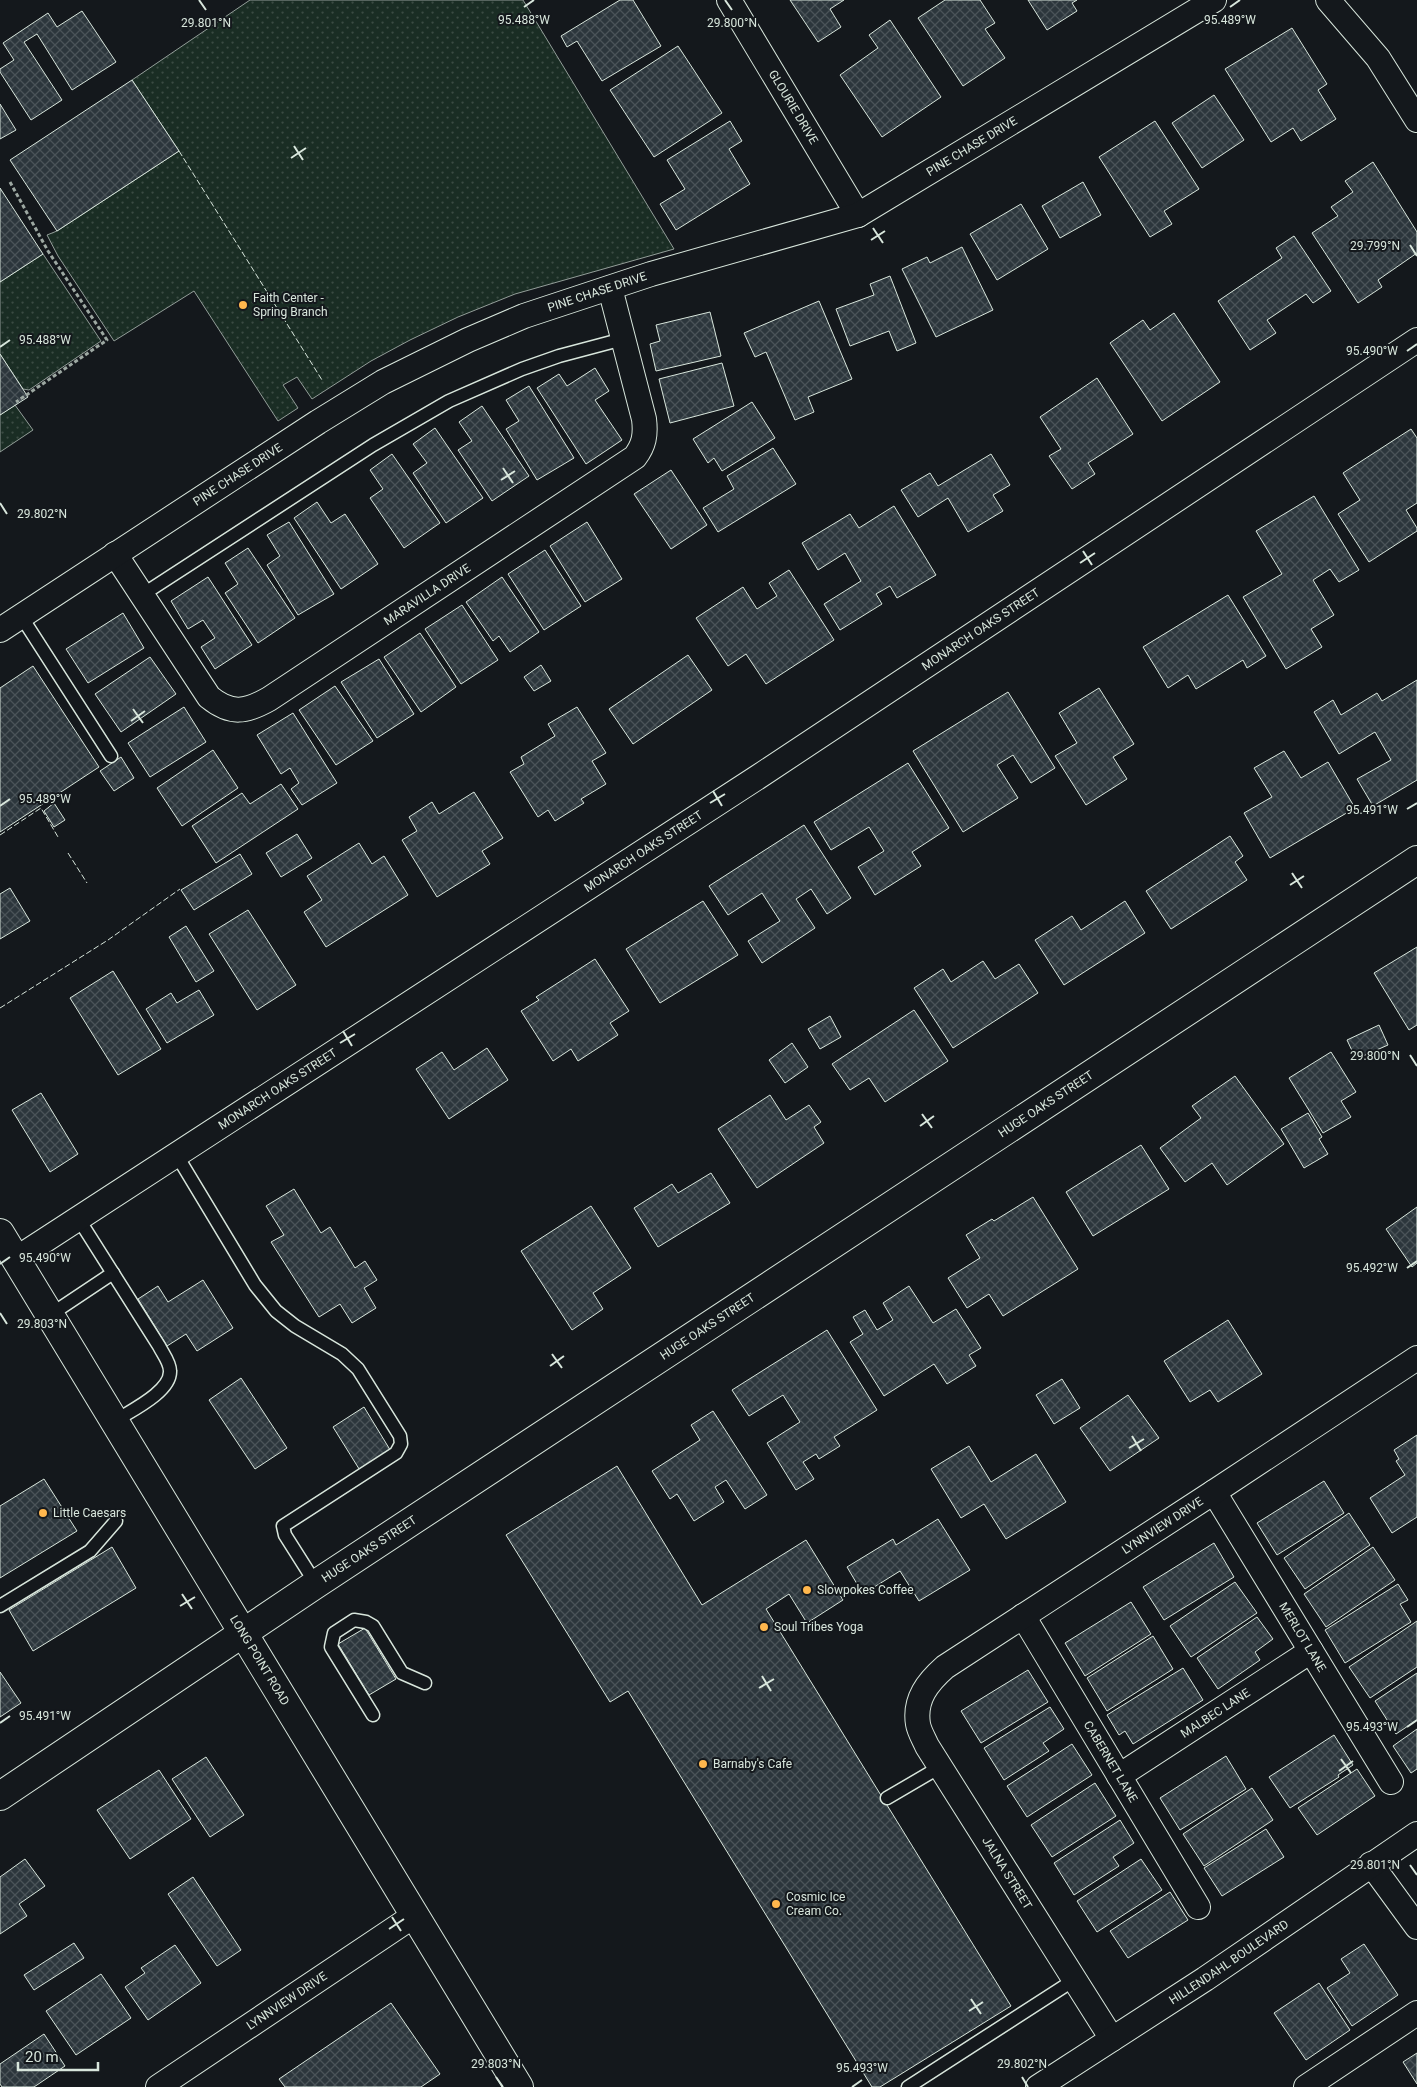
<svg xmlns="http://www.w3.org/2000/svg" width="1417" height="2087" font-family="Roboto,sans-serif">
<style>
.green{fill:url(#green-dots);stroke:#939e99}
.building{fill:url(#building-cross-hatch);stroke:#d8e6dc}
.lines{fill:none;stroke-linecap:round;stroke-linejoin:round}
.lane-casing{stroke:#d8e6dc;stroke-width:15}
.street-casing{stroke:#d8e6dc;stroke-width:26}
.secondary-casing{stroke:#d8e6dc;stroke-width:30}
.path{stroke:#9da8a2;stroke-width:3;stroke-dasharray:4 2.5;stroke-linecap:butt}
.lane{stroke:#14181c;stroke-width:12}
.street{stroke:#14181c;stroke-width:24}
.secondary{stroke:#14181c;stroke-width:28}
.fence{stroke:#d8e6dc;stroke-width:1;stroke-dasharray:6 2.5;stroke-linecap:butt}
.ticks{fill:none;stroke:#d8e6dc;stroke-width:2}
.poi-dot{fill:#ffb74d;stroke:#14181c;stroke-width:2}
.labels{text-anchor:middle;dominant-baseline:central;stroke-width:4;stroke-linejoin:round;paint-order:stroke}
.street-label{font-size:12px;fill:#d8e6dc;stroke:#14181c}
.poi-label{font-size:12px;fill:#d8e6dc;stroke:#14181c;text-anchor:start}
.ticks-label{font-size:12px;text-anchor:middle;fill:#d8e6dc;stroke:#14181c;stroke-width:4;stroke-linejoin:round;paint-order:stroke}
</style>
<defs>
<pattern id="green-dots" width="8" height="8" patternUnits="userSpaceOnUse" patternTransform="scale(1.25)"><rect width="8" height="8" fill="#1a2d24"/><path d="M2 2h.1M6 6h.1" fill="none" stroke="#3b4b43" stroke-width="1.8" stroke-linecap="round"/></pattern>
<pattern id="building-cross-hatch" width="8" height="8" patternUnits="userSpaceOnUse" patternTransform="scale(1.25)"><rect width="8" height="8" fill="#2c363c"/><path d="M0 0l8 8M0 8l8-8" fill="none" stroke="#4a5358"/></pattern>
</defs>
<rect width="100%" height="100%" fill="#14181c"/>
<g class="green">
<polygon points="250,0 523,0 674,249 515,294 458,317 410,340 371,361 312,399 297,377 283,385 298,408 278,421 194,291 114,341 58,256 47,235 57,231 179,151 132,80"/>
<polygon points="43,254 101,341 29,390 23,389 0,354 0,282"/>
<polygon points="15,405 33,430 0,452 0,415"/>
</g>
<g class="building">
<polygon points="620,0 633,0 661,46 602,81 577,41 567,47 561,36"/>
<polygon points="790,0 844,0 830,9 841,27 818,42"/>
<polygon points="945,0 980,0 995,23 985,29 1005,58 963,86 918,18"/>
<polygon points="1028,0 1077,0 1072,3 1077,11 1047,30"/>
<polygon points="82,11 116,62 72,90 37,34 24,42 62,100 31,120 0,72 0,69 14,60 3,43 48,13 57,27"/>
<polygon points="890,20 941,97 882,137 840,75 878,48 869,35"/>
<polygon points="1292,28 1327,84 1318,90 1336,119 1301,141 1293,128 1271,142 1225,69"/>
<polygon points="678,46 722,113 654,157 610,90"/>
<polygon points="132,80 179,151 57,231 10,160"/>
<polygon points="1214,95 1244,140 1202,168 1172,123"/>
<polygon points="0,104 16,130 0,139"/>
<polygon points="730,121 742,141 729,149 750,184 676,230 660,204 685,189 667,160"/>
<polygon points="1155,121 1199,189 1164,211 1172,224 1150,237 1099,157"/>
<polygon points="1373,162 1417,232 1417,253 1378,280 1382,287 1358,303 1312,233 1338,216 1331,207 1353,192 1345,181"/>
<polygon points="1083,182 1101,215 1060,238 1042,206"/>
<polygon points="0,188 43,254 0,282"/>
<polygon points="1021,204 1048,249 997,280 970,234"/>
<polygon points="1294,236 1331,291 1313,303 1306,294 1267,320 1276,333 1250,350 1218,301 1282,258 1276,248"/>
<polygon points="962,247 993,310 936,337 902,269 927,257 930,263"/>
<polygon points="890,276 916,343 897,351 889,331 850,346 836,309 874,295 870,284"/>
<polygon points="819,301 852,379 808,397 814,412 795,420 766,352 755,357 744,333"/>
<polygon points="710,312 721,356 656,371 650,344 660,341 656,325"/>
<polygon points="1174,313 1220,382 1162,421 1110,343 1143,320 1150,330"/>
<polygon points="0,354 28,397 0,415"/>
<polygon points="722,363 734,406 670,423 659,379"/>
<polygon points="595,368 609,391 595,400 622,440 586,464 537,388 559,374 567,386"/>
<polygon points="1097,378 1133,434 1088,463 1095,474 1072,489 1049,456 1061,449 1040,417"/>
<polygon points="529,386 574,458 537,480 506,429 519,421 506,400"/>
<polygon points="752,402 775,438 722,471 714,458 708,463 693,439"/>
<polygon points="482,406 529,476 492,501 458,450 472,441 459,422"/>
<polygon points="435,428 483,498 446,523 413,473 427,463 413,444"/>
<polygon points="1411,429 1417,438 1417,503 1406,510 1417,528 1417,531 1369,562 1338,514 1360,500 1343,473"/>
<polygon points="773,448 796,484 718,532 703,508 734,489 727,476"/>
<polygon points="392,454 440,523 404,548 370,498 383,489 370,470"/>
<polygon points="991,454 1010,485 993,495 1003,511 968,532 948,498 918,517 901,490 930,473 938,486"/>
<polygon points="671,470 707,525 671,549 634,494"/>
<polygon points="1314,496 1359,570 1339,582 1330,569 1313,580 1334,615 1311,629 1322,647 1286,669 1243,597 1282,574 1256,531"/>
<polygon points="317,502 331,523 345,514 378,564 341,589 294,518"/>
<polygon points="894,506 936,575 897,598 890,586 876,594 882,604 840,630 824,604 861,581 845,553 818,570 802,543 850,514 859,528"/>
<polygon points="289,522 334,594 298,615 267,565 280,556 267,535"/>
<polygon points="587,522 622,579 585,602 550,546"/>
<polygon points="248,548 295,618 258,643 225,593 238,584 225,563"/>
<polygon points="545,550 581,606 544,630 508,574"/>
<polygon points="789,570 834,640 766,684 746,654 728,666 696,618 743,587 757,609 777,596 769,583"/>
<polygon points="208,577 252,645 215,669 201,647 215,638 203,620 188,629 171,601"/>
<polygon points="502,577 539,632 510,652 499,636 493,641 466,602"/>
<polygon points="1228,595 1266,656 1247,668 1243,660 1196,689 1188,675 1168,688 1143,647"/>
<polygon points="462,605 498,660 461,684 425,629"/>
<polygon points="123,613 144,648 88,683 66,649"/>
<polygon points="420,633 456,687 421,712 384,657"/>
<polygon points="688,655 712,690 633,744 609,709"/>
<polygon points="150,657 176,694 121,732 95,694"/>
<polygon points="379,659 414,714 377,738 341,682"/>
<polygon points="541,665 551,681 534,691 524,677"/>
<polygon points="33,666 99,767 0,832 0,688"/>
<polygon points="1417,680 1417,780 1373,806 1357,779 1391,760 1375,732 1339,754 1314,712 1333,700 1341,715 1377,693 1382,701"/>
<polygon points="335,686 373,741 336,765 299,710"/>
<polygon points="1099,688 1134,744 1113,757 1127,779 1086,805 1055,756 1077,743 1059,713"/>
<polygon points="1008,692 1055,768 1031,783 1013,755 997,765 1018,798 963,832 913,751"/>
<polygon points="184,707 206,742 150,777 128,743"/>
<polygon points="577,707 606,753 592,761 606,784 581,799 584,803 555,821 548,810 538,817 510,772 524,764 521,757 555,736 548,724"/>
<polygon points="293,713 337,783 302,805 291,789 299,783 290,768 281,774 257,735"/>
<polygon points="213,750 238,788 182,826 157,788"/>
<polygon points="1284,751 1301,778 1328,762 1355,808 1270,858 1244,813 1272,797 1254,768"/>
<polygon points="121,757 134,778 114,791 100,771"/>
<polygon points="908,763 949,828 912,852 921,866 875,895 858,867 884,851 869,827 831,850 814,822"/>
<polygon points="281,784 298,809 216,863 192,826 242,793 250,804"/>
<polygon points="474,792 503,838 482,851 490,864 437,897 402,840 417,831 409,817 432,802 439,814"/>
<polygon points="54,803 65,820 54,827 44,811"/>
<polygon points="804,825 851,898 827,914 811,889 796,899 815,928 762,963 748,941 780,921 762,893 728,915 709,886"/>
<polygon points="297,834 312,858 281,877 266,853"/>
<polygon points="1230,836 1243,856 1235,862 1247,880 1171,929 1146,891"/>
<polygon points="359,843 372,864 384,856 408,895 326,947 304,912 322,900 307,876"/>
<polygon points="240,854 252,874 194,910 181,890"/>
<polygon points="10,888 30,921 0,939 0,894"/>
<polygon points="703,901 738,955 660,1003 626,949"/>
<polygon points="1125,901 1145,933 1064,985 1035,940 1072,916 1081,930"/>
<polygon points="248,910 296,985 257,1010 209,934"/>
<polygon points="186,926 214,971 196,982 169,937"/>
<polygon points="1417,947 1417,1025 1409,1030 1374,973"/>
<polygon points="595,959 629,1011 610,1023 618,1035 578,1061 571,1049 553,1061 521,1011 539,1000 536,997"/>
<polygon points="983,961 995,979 1019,964 1038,993 953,1048 914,988 943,969 951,982"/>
<polygon points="113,971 161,1049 118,1075 70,998"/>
<polygon points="199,990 214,1015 167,1043 146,1009 171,993 177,1003"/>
<polygon points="914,1010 948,1061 885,1102 869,1078 850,1090 832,1064"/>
<polygon points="830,1016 841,1037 820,1049 808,1029"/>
<polygon points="1379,1025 1388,1045 1356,1059 1347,1040"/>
<polygon points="792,1043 808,1067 785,1083 769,1060"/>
<polygon points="487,1048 508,1080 449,1119 416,1069 442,1052 454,1070"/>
<polygon points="1331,1052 1356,1092 1341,1101 1351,1117 1323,1133 1289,1078"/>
<polygon points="1235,1076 1284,1144 1227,1185 1212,1163 1185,1182 1160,1148 1201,1118 1192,1106"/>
<polygon points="41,1093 78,1154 50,1172 12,1110"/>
<polygon points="770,1095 786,1120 809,1105 821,1122 814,1127 824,1143 757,1188 718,1129"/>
<polygon points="1308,1113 1322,1137 1319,1139 1328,1154 1304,1168 1281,1129"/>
<polygon points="1141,1145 1169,1189 1093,1236 1066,1192"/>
<polygon points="711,1173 730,1203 658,1247 634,1208 672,1184 678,1193"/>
<polygon points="294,1189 321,1233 330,1227 355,1268 365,1261 377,1280 364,1288 376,1308 352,1323 340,1304 319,1317 271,1242 284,1235 266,1206"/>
<polygon points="1033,1197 1078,1269 1003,1316 989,1294 967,1308 948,1278 980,1258 966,1235 992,1219 994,1221"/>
<polygon points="591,1206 631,1268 593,1293 603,1309 572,1330 521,1251"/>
<polygon points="1417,1207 1417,1263 1412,1267 1386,1229"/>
<polygon points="203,1280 233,1328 197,1351 186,1334 167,1346 138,1299 158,1286 168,1302"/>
<polygon points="909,1286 933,1323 956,1309 981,1348 969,1355 976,1366 947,1384 934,1364 884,1396 850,1342 863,1334 853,1317 865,1310 877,1330 893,1320 883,1303"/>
<polygon points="1228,1320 1262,1374 1218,1402 1210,1390 1190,1402 1164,1361"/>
<polygon points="827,1330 877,1410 834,1437 840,1446 819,1459 816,1454 803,1462 814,1479 796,1490 767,1443 800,1422 783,1395 749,1416 732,1390"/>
<polygon points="241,1378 287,1448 255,1469 209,1400"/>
<polygon points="1062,1379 1080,1408 1054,1424 1036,1395"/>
<polygon points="1128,1395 1159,1438 1110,1471 1080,1428"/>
<polygon points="364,1407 392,1453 361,1472 333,1427"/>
<polygon points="713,1411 767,1495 745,1509 726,1480 715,1487 724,1502 694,1521 677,1494 670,1499 652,1471 700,1440 691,1425"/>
<polygon points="1417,1435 1417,1517 1392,1533 1370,1498 1405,1475 1396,1461 1399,1459 1394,1450"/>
<polygon points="969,1446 991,1482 1036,1454 1066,1502 1006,1539 984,1504 961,1518 931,1469"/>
<polygon points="617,1466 702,1605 806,1540 843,1600 807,1623 789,1594 766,1609 1011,2006 880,2087 872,2087 628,1691 610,1702 506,1535"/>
<polygon points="44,1479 77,1531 0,1578 0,1506"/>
<polygon points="1324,1481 1344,1513 1277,1555 1257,1523"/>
<polygon points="1349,1513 1370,1545 1305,1589 1284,1558"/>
<polygon points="938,1519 970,1570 919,1601 900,1571 863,1594 847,1567 893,1539 896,1545"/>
<polygon points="1214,1543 1234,1577 1164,1620 1143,1587"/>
<polygon points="112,1547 136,1588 33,1651 9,1610"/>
<polygon points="1373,1547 1395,1580 1326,1627 1304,1594"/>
<polygon points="1235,1582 1257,1613 1191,1657 1170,1626"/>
<polygon points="1398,1584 1408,1600 1400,1604 1411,1622 1345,1663 1325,1630"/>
<polygon points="1131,1602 1151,1634 1085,1676 1065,1643"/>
<polygon points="1257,1617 1273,1639 1255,1652 1260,1660 1218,1689 1197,1658"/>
<polygon points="1417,1621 1417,1667 1370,1698 1349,1667"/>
<polygon points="365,1628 396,1679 369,1695 338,1644"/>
<polygon points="1153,1636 1173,1669 1107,1711 1087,1678"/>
<polygon points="1183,1668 1203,1700 1133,1744 1125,1731 1119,1735 1107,1715"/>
<polygon points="1028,1670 1048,1702 981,1743 961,1711"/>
<polygon points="0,1672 21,1703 0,1717"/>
<polygon points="1417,1673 1417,1720 1396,1734 1375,1701"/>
<polygon points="1050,1707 1064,1729 1043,1743 1049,1751 1004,1780 984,1748"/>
<polygon points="1417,1729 1417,1769 1411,1773 1393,1746"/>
<polygon points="1334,1735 1353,1765 1338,1775 1339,1777 1290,1808 1269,1777"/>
<polygon points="1072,1744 1092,1775 1027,1817 1007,1786"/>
<polygon points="1226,1756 1246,1789 1180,1830 1160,1798"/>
<polygon points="206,1757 244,1815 210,1837 172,1779"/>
<polygon points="1357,1769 1375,1796 1317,1835 1298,1808"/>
<polygon points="159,1770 191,1819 130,1859 97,1810"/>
<polygon points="1095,1783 1116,1816 1052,1857 1031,1825"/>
<polygon points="1252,1788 1273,1820 1204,1866 1183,1834"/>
<polygon points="1120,1820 1134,1843 1113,1857 1119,1866 1074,1895 1054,1863"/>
<polygon points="1266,1829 1284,1857 1222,1896 1204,1868"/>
<polygon points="25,1859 45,1886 19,1904 27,1916 0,1934 0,1877"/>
<polygon points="1141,1859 1162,1890 1097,1932 1077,1901"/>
<polygon points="193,1877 241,1950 217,1966 168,1894"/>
<polygon points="1170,1892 1188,1920 1128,1958 1110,1931"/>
<polygon points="74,1943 84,1958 34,1990 24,1975"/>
<polygon points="1364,1944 1398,1995 1352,2026 1327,1988 1350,1973 1341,1959"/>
<polygon points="175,1945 201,1983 148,2020 125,1987 145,1973 141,1968"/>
<polygon points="101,1974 131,2018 76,2055 46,2011"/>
<polygon points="1319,1983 1350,2030 1306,2060 1274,2013"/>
<polygon points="391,2003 440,2074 421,2087 285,2087 279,2079"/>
<polygon points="44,2034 65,2066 34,2087 2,2087 0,2084 0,2064"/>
<polygon points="1417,2053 1417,2084 1403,2062"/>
</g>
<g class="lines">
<defs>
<g id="lane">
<polyline points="142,595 373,445 449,401 522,369 559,356 623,339"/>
<polyline points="21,616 111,756"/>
<polyline points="176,1154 255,1285 276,1311 295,1326 342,1354 358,1369 400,1436 401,1444 396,1453 283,1526 285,1535 316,1584"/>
<path d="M78,1218L159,1346C163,1354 170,1362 170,1371C171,1392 130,1411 115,1421"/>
<polyline points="50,1315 113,1273"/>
<polyline points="0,1606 90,1551 116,1521"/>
<polyline points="373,1715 331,1647 334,1633 354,1620 366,1622 373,1626 402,1673 425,1683"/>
<polyline points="887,1798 940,1767"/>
<polyline points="908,2087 1074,1980"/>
</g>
<g id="street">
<path id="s1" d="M729,0L858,215"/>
<polyline points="1328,0 1378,58 1417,120"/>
<path id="s2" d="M115,554L209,697C231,715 246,712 269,699L635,457C644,445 646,435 644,419L610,288"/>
<path id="s3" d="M0,630L318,422L383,382L468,340L524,316L651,274L858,215L1214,0"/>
<path id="s4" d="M16,1259L758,777L1417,340"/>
<path id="s5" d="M1214,1492L1391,1782"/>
<path id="s6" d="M1023,1616L1198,1907"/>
<path id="s7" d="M1119,1776L1311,1651"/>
<polyline points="1371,1864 1417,1927"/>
<path id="s8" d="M1112,2039L927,1746C924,1739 919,1731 918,1724C914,1699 928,1682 945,1667L1214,1492L1417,1358"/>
<path id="s9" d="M158,2087L415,1915"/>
<path id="s10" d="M1038,2087L1205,1979L1417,1834"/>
<polyline points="1306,2087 1417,2013"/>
</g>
<g id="secondary">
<path id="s11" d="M0,1233L519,2087"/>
<path id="s12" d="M0,1796L316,1584L1417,860"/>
</g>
</defs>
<use href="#lane" class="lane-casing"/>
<use href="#street" class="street-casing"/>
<use href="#secondary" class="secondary-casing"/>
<polyline class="path" points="10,182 48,251 107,340 16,402"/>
<use href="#lane" class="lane"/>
<use href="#street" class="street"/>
<use href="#secondary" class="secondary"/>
<g class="fence">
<polyline points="179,151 322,380"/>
<polyline points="0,835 41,808 58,837"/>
<polyline points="68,853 87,883"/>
<polyline points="0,1008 108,940 180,889"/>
</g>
</g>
<path class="ticks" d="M199,0L206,10M725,0L732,10M524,7L534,0M1230,7L1240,0M294,146L303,160M291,158L306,148M873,228L883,243M871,240L885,231M1410,245L1417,256M0,347L10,340M1407,351L1417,344M503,468L513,483M501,480L515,471M0,503L7,514M1083,551L1092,565M1080,563L1095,553M133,709L143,723M131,721L145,711M713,791L722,806M710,803L725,794M0,806L10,799M1407,809L1417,803M1292,873L1302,888M1290,885L1304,876M343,1031L352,1046M340,1043L355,1034M1410,1055L1417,1066M922,1114L932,1128M920,1126L934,1116M0,1264L10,1257M1407,1268L1417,1261M0,1313L7,1324M552,1354L562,1368M550,1366L564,1356M1132,1436L1141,1451M1129,1448L1144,1439M182,1594L192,1609M180,1606L195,1597M762,1676L771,1691M759,1688L774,1679M0,1723L10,1716M1407,1727L1417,1720M1341,1759L1351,1773M1339,1771L1353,1761M1410,1865L1417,1875M392,1917L401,1931M389,1929L404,1919M971,1999L981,2014M969,2011L983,2002M496,2077L503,2087M1022,2077L1028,2087M852,2087L862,2080"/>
<g class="poi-dot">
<circle cx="243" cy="305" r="5"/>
<circle cx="43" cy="1513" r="5"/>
<circle cx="807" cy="1590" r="5"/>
<circle cx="764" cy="1627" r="5"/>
<circle cx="703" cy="1764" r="5"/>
<circle cx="776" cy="1904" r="5"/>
</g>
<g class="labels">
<g class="street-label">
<text stroke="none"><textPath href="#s1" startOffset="125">GLOURIE DRIVE</textPath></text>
<text stroke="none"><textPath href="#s3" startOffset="1094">PINE CHASE DRIVE</textPath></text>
<text stroke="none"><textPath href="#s3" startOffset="689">PINE CHASE DRIVE</textPath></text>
<text stroke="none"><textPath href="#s3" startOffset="284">PINE CHASE DRIVE</textPath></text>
<text stroke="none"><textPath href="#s2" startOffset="426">MARAVILLA DRIVE</textPath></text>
<text stroke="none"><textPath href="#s4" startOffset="1152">MONARCH OAKS STREET</textPath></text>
<text stroke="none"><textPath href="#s4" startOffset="748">MONARCH OAKS STREET</textPath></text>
<text stroke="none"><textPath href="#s4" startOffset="312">MONARCH OAKS STREET</textPath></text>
<text stroke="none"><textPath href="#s12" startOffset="1254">HUGE OAKS STREET</textPath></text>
<text stroke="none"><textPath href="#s12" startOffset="849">HUGE OAKS STREET</textPath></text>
<text stroke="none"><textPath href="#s8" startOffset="696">LYNNVIEW DRIVE</textPath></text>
<text stroke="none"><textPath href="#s12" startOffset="444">HUGE OAKS STREET</textPath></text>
<text stroke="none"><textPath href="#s5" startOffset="170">MERLOT LANE</textPath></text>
<text stroke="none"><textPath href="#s11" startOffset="500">LONG POINT ROAD</textPath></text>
<text stroke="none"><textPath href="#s7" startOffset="115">MALBEC LANE</textPath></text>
<text stroke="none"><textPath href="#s6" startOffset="170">CABERNET LANE</textPath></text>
<text transform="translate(1007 1873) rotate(58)">JALNA STREET</text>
<text stroke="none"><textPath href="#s10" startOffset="228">HILLENDAHL BOULEVARD</textPath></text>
<text stroke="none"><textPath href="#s9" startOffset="155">LYNNVIEW DRIVE</textPath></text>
</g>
<g class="poi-label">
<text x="253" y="298">Faith Center -<tspan x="253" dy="14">Spring Branch</tspan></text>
<text x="53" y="1513">Little Caesars</text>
<text x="817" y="1590">Slowpokes Coffee</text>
<text x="774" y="1627">Soul Tribes Yoga</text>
<text x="713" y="1764">Barnaby's Cafe</text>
<text x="786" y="1897">Cosmic Ice<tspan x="786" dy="14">Cream Co.</tspan></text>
</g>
</g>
<g class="ticks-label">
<text x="524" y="24">95.488°W</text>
<text x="1230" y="24">95.489°W</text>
<text x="206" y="27">29.801°N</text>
<text x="732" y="27">29.800°N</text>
<text x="1375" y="250">29.799°N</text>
<text x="45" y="344">95.488°W</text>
<text x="1372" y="355">95.490°W</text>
<text x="42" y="518">29.802°N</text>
<text x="45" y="803">95.489°W</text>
<text x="1372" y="814">95.491°W</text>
<text x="1375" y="1060">29.800°N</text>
<text x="45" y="1262">95.490°W</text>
<text x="1372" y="1272">95.492°W</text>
<text x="42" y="1328">29.803°N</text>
<text x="45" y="1720">95.491°W</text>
<text x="1372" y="1731">95.493°W</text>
<text x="1375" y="1869">29.801°N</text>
<text x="496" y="2068">29.803°N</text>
<text x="1022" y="2068">29.802°N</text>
<text x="862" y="2072">95.493°W</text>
</g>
<path d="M18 2062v8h80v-8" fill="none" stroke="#d8e6dc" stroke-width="2.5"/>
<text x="25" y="2062" font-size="15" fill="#d8e6dc" stroke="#14181c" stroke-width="4" paint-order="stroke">20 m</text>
</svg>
